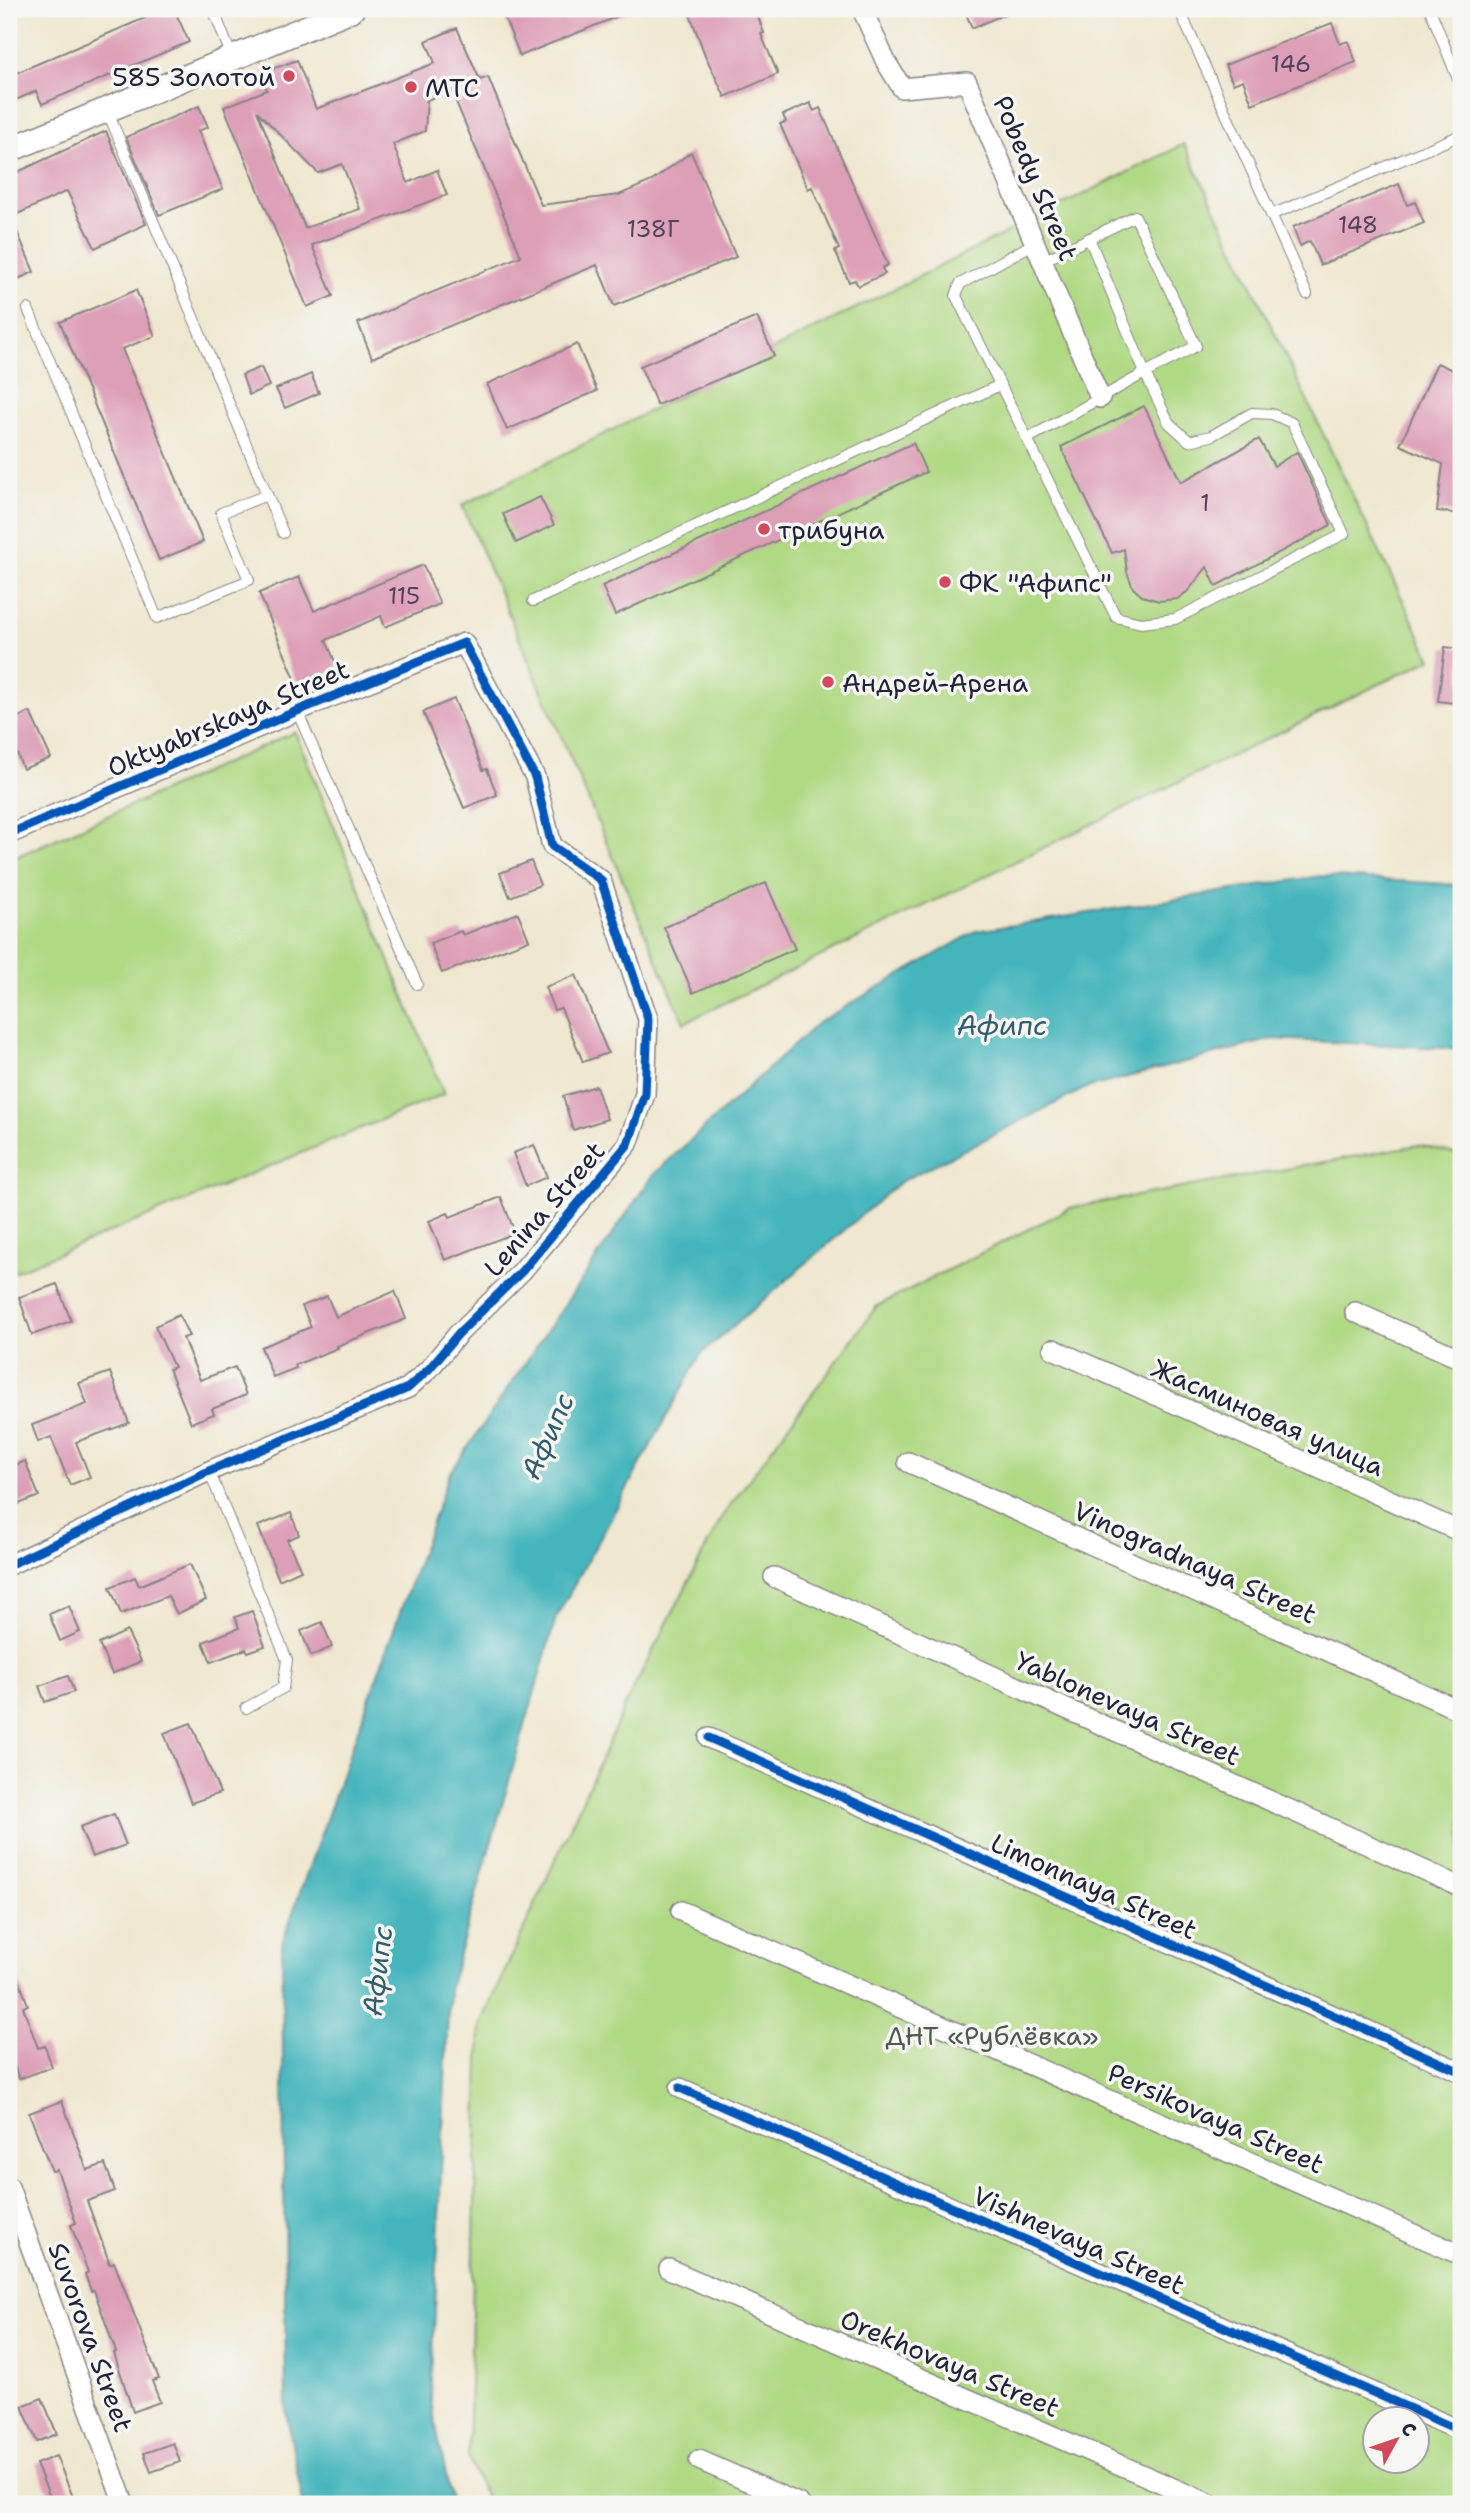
<svg xmlns="http://www.w3.org/2000/svg" width="1470" height="2513" font-family="'Shantell Sans',sans-serif">
<style>
.green{fill:#b0d984;stroke:#697e60;stroke-width:2;fill-rule:evenodd}
.water{fill:#45b5bc;stroke:#346c7c;stroke-width:2}
.building{fill:#dd9eb8;fill-rule:evenodd}
.lines{fill:none;stroke-linecap:round;stroke-linejoin:round}
.service-casing{stroke:#888485;stroke-width:12}
.minor-casing{stroke:#888485;stroke-width:22}
.tertiary-casing{stroke:#888485;stroke-width:27}
.service{stroke:#fff;stroke-width:10}
.minor{stroke:#fff;stroke-width:19}
.tertiary{stroke:#fff;stroke-width:24}
.cycleway-casing{stroke:#f6f6f2;stroke-width:13}
.cycleway{stroke:#0057b8;stroke-width:9}
.poi-dot{fill:#d1495b;stroke:#f6f6f2;stroke-width:2.5}
.labels{text-anchor:middle;dominant-baseline:central;stroke-width:7;stroke-linejoin:round;paint-order:stroke}
.number-label{font-size:23px;fill:#51415a}
.poi-label{font-size:26px;fill:#22223b;stroke:#f6f6f2;text-anchor:start}
.street-label{font-size:26px;fill:#22223b;stroke:#f6f6f2}
.park-label{font-size:26px;fill:#4d5951;stroke:#f6f6f2}
.water-label{font-size:28px;font-style:italic;fill:#305d6f;stroke:#f6f6f2}
</style>
<rect width="100%" height="100%" fill="#f6f6f2"/>
<filter id="ink" filterUnits="userSpaceOnUse"><feTurbulence type="fractalNoise" baseFrequency=".0143" numOctaves="2"/><feDisplacementMap in="SourceGraphic" scale="14" xChannelSelector="R" yChannelSelector="G"/><feConvolveMatrix kernelMatrix="1 2 1 2 8 2 1 2 1" color-interpolation-filters="sRGB"/></filter>
<filter id="wash" filterUnits="userSpaceOnUse"><feTurbulence type="fractalNoise" baseFrequency=".00686" numOctaves="4" result="noise"/><feDisplacementMap in="SourceGraphic" scale="28" xChannelSelector="R" yChannelSelector="G"/><feGaussianBlur stdDeviation="1.57" result="paint"/><feColorMatrix in="noise" values="0 0 0 0 0 0 0 0 0 0 0 0 0 0 0 0 0 1.4 0 .05"/><feComposite in="paint" operator="in"/></filter>
<g filter="url(#wash)">
<rect width="100%" height="100%" fill="#efe7cf"/>
<g class="green">
<polygon points="1184,144 1431,659 684,1023 462,505"/>
<polygon points="295,732 444,1094 9,1274 9,860"/>
<path d="M1418,1145L1461,1155V2504H488L468,2458L480,2026L630,1695L723,1515L877,1306L1070,1208ZM1376,2418H1418V2460H1376Z"/>
</g>
<polygon class="water" points="1320,876 1461,885 1461,1049 1273,1039 1086,1088 900,1182 701,1354 556,1618 449,1989 431,2402 452,2504 303,2504 286,2411 282,1943 449,1475 653,1175 819,1022 976,931"/>
<g id="blocks">
<g class="building">
<polygon points="166,9 174,9 189,42 42,104 36,91 9,103 9,76"/>
<polygon points="501,9 636,9 520,56"/>
<polygon points="688,9 755,9 764,33 761,34 778,74 725,97 705,55"/>
<polygon points="964,9 1017,9 972,28"/>
<polygon points="1332,23 1340,44 1348,41 1356,62 1252,104 1243,80 1233,84 1225,65"/>
<path d="M457,28L480,80L488,77L541,205L619,195L652,181L691,152L736,257L614,306L597,265L372,358L358,323L521,256L451,90L427,100L425,131L393,144L408,183L437,170L447,195L312,245L333,296L307,307L224,107L267,90L261,73L297,60L316,109L435,63L426,41ZM257,111L318,173L342,164L360,209L305,228Z"/>
<polygon points="810,103 814,111 820,108 888,265 882,268 885,274 858,286 855,280 849,282 835,251 839,249 812,187 808,189 780,124 786,122 783,115"/>
<polygon points="199,106 208,127 198,131 223,189 159,215 126,137"/>
<polygon points="106,131 146,224 95,248 67,191 11,217 34,272 9,283 9,176"/>
<polygon points="1399,184 1407,205 1415,202 1424,223 1320,265 1310,241 1300,246 1293,227"/>
<polygon points="136,290 155,336 122,349 203,542 159,560 60,322"/>
<polygon points="757,317 774,356 657,405 640,366"/>
<polygon points="577,344 597,391 507,430 487,384"/>
<polygon points="1437,363 1461,374 1461,514 1437,511 1443,464 1400,445"/>
<polygon points="261,367 269,386 249,395 242,375"/>
<polygon points="311,374 319,393 285,408 276,389"/>
<polygon points="1144,406 1181,482 1259,439 1274,466 1297,452 1331,525 1216,586 1207,567 1187,592 1177,599 1159,601 1142,596 1133,588 1127,572 1124,549 1112,553 1061,447"/>
<polygon points="913,443 926,472 615,615 602,586"/>
<polygon points="540,497 554,525 516,543 503,514"/>
<polygon points="423,565 440,604 385,627 381,616 326,640 338,669 298,686 259,593 299,577 314,611"/>
<polygon points="1445,647 1461,649 1461,704 1438,701"/>
<polygon points="454,699 483,770 487,769 497,795 464,808 423,712"/>
<polygon points="30,712 51,758 23,769 9,733 9,721"/>
<polygon points="531,861 540,885 510,897 500,873"/>
<polygon points="766,883 795,949 693,993 664,927"/>
<polygon points="518,913 529,940 442,973 430,943 461,931 463,935"/>
<polygon points="576,975 608,1053 583,1062 561,1008 554,1010 545,987"/>
<polygon points="596,1086 607,1119 573,1130 563,1096"/>
<polygon points="534,1145 547,1177 526,1186 513,1153"/>
<polygon points="501,1197 515,1233 445,1260 429,1221 448,1213 450,1217"/>
<polygon points="57,1284 71,1321 32,1335 19,1297"/>
<polygon points="395,1291 406,1319 337,1346 338,1348 295,1365 296,1368 273,1377 261,1347 311,1327 302,1306 327,1296 336,1317"/>
<polygon points="179,1315 189,1336 183,1338 200,1380 235,1367 246,1395 212,1409 214,1414 191,1423 169,1369 174,1367 155,1326"/>
<polygon points="110,1372 129,1423 76,1442 90,1477 70,1485 51,1437 38,1442 32,1425 87,1404 79,1383"/>
<polygon points="25,1461 39,1496 19,1504 9,1479 9,1468"/>
<polygon points="291,1513 299,1535 287,1540 301,1570 279,1580 258,1526"/>
<polygon points="190,1564 206,1600 177,1614 168,1596 121,1614 110,1587 135,1577 139,1586"/>
<polygon points="69,1606 80,1632 60,1641 49,1614"/>
<polygon points="252,1611 265,1646 248,1652 246,1649 211,1662 203,1642 239,1628 235,1617"/>
<polygon points="322,1622 332,1647 311,1656 301,1631"/>
<polygon points="127,1631 141,1661 112,1674 99,1644"/>
<polygon points="68,1676 74,1692 45,1702 39,1686"/>
<polygon points="191,1723 220,1793 191,1803 164,1733"/>
<polygon points="114,1814 126,1845 92,1857 80,1827"/>
<polygon points="9,1959 11,1959 28,2005 23,2007 38,2048 45,2046 52,2067 19,2079 9,2052"/>
<polygon points="62,2101 87,2170 105,2164 115,2191 87,2201 110,2264 114,2262 159,2379 152,2381 160,2402 133,2412 114,2353 116,2352 94,2290 91,2291 85,2274 88,2272 71,2225 76,2223 57,2170 52,2171 29,2113"/>
<polygon points="42,2398 57,2434 37,2442 22,2406"/>
<polygon points="173,2443 180,2462 151,2472 144,2453"/>
<polygon points="56,2456 73,2497 53,2504 36,2464"/>
</g>
</g>
</g>
<g filter="url(#ink)">
<use href="#blocks" fill-opacity="0" stroke="#888485" stroke-width="2"/>
<g class="lines">
<defs>
<g id="service">
<polyline points="213,9 232,57"/>
<polyline points="1179,9 1307,294"/>
<polyline points="1430,9 1461,87"/>
<polyline points="107,110 283,533"/>
<polyline points="1271,215 1461,135"/>
<polyline points="1043,261 1135,216 1196,346 1145,373 1089,238"/>
<polyline points="28,309 157,618 249,580 221,513 267,495"/>
<polyline points="1027,439 1145,373 1169,423 1189,441 1211,436 1252,413 1272,414 1292,423 1344,534 1175,619 1141,623 1116,617 956,296 960,284 1035,243"/>
<polyline points="533,601 1000,385"/>
<polyline points="297,711 417,984"/>
<polyline points="209,1471 287,1660 283,1688 246,1708"/>
</g>
<g id="minor">
<polyline points="862,9 886,62 902,88 967,82 1100,398"/>
<polyline points="9,834 297,711 464,643 535,777 552,846 601,880 648,1019 645,1094 628,1144 522,1271 458,1334 429,1369 408,1388 209,1471 9,1565"/>
<polyline points="1355,1312 1461,1359"/>
<polyline points="1053,1349 1461,1532"/>
<polyline points="908,1462 1461,1711"/>
<polyline points="774,1577 1461,1887"/>
<polyline points="709,1738 1461,2072"/>
<polyline points="681,1911 1461,2255"/>
<polyline points="680,2088 1461,2431"/>
<polyline points="9,2187 124,2504"/>
<polyline points="669,2269 1210,2504"/>
<polyline points="699,2460 800,2504"/>
</g>
<polyline id="tertiary" points="9,150 352,9"/>
</defs>
<use href="#service" class="service-casing"/>
<use href="#minor" class="minor-casing"/>
<use href="#tertiary" class="tertiary-casing"/>
<use href="#service" class="service"/>
<use href="#minor" class="minor"/>
<use href="#tertiary" class="tertiary"/>
<defs>
<g id="cycleway">
<polyline points="9,834 297,711 464,643 535,777 552,846 601,880 648,1019 645,1094 628,1144 522,1271 458,1334 429,1369 408,1388 209,1471 9,1565"/>
<polyline points="709,1738 1461,2072"/>
<polyline points="680,2088 1461,2431"/>
</g>
</defs>
<use href="#cycleway" class="cycleway-casing"/>
<use href="#cycleway" class="cycleway"/>
</g>
</g>
<g class="poi-dot">
<circle cx="289" cy="76" r="7"/>
<circle cx="411" cy="87" r="7"/>
<circle cx="764" cy="529" r="7"/>
<circle cx="945" cy="582" r="7"/>
<circle cx="828" cy="682" r="7"/>
</g>
<g class="labels">
<g class="number-label">
<text x="1291" y="64">146</text>
<text x="1358" y="225">148</text>
<text x="653" y="229">138Г</text>
<text x="1205" y="503">1</text>
<text x="404" y="596">115</text>
</g>
<g class="poi-label">
<text x="275" y="76" text-anchor="end">585 Золотой</text>
<text x="425" y="87">МТС</text>
<text x="778" y="529">трибуна</text>
<text x="959" y="582">ФК "Афипс"</text>
<text x="842" y="682">Андрей-Арена</text>
</g>
<g class="street-label">
<text transform="translate(1036 178) rotate(67)">Pobedy Street</text>
<text transform="translate(228 718) rotate(-23)">Oktyabrskaya Street</text>
<text transform="translate(544 1209) rotate(-49)">Lenina Street</text>
<text transform="translate(1268 1417) rotate(24)">Жасминовая улица</text>
<text transform="translate(1195 1562) rotate(24)">Vinogradnaya Street</text>
<text transform="translate(1128 1708) rotate(24)">Yablonevaya Street</text>
<text transform="translate(1094 1886) rotate(24)">Limonnaya Street</text>
<text transform="translate(1216 2118) rotate(24)">Persikovaya Street</text>
<text transform="translate(1079 2240) rotate(24)">Vishnevaya Street</text>
<text transform="translate(91 2337) rotate(70)">Suvorova Street</text>
<text transform="translate(950 2363) rotate(23)">Orekhovaya Street</text>
</g>
<g class="park-label">
<text x="992" y="2035">ДНТ «Рублёвка»</text>
</g>
<g class="water-label">
<text x="1002" y="1025">Афипс</text>
<text transform="translate(547 1436) rotate(-66)">Афипс</text>
<text transform="translate(377 1971) rotate(-83)">Афипс</text>
</g>
</g>
<rect width="1470" height="2513" fill="none" stroke="#f6f6f2" stroke-width="35"/>
<g transform="translate(1396 2440) rotate(50)"><circle r="33" fill="#f6f6f2" stroke="#a1a1a9" stroke-width="2"/>
<path d="M0-5L12 26L0 18L-12 26Z" fill="#d1495b"/>
<text y="-10" font-size="19" font-weight="bold" text-anchor="middle" fill="#22223b">С</text>
</g>
</svg>
